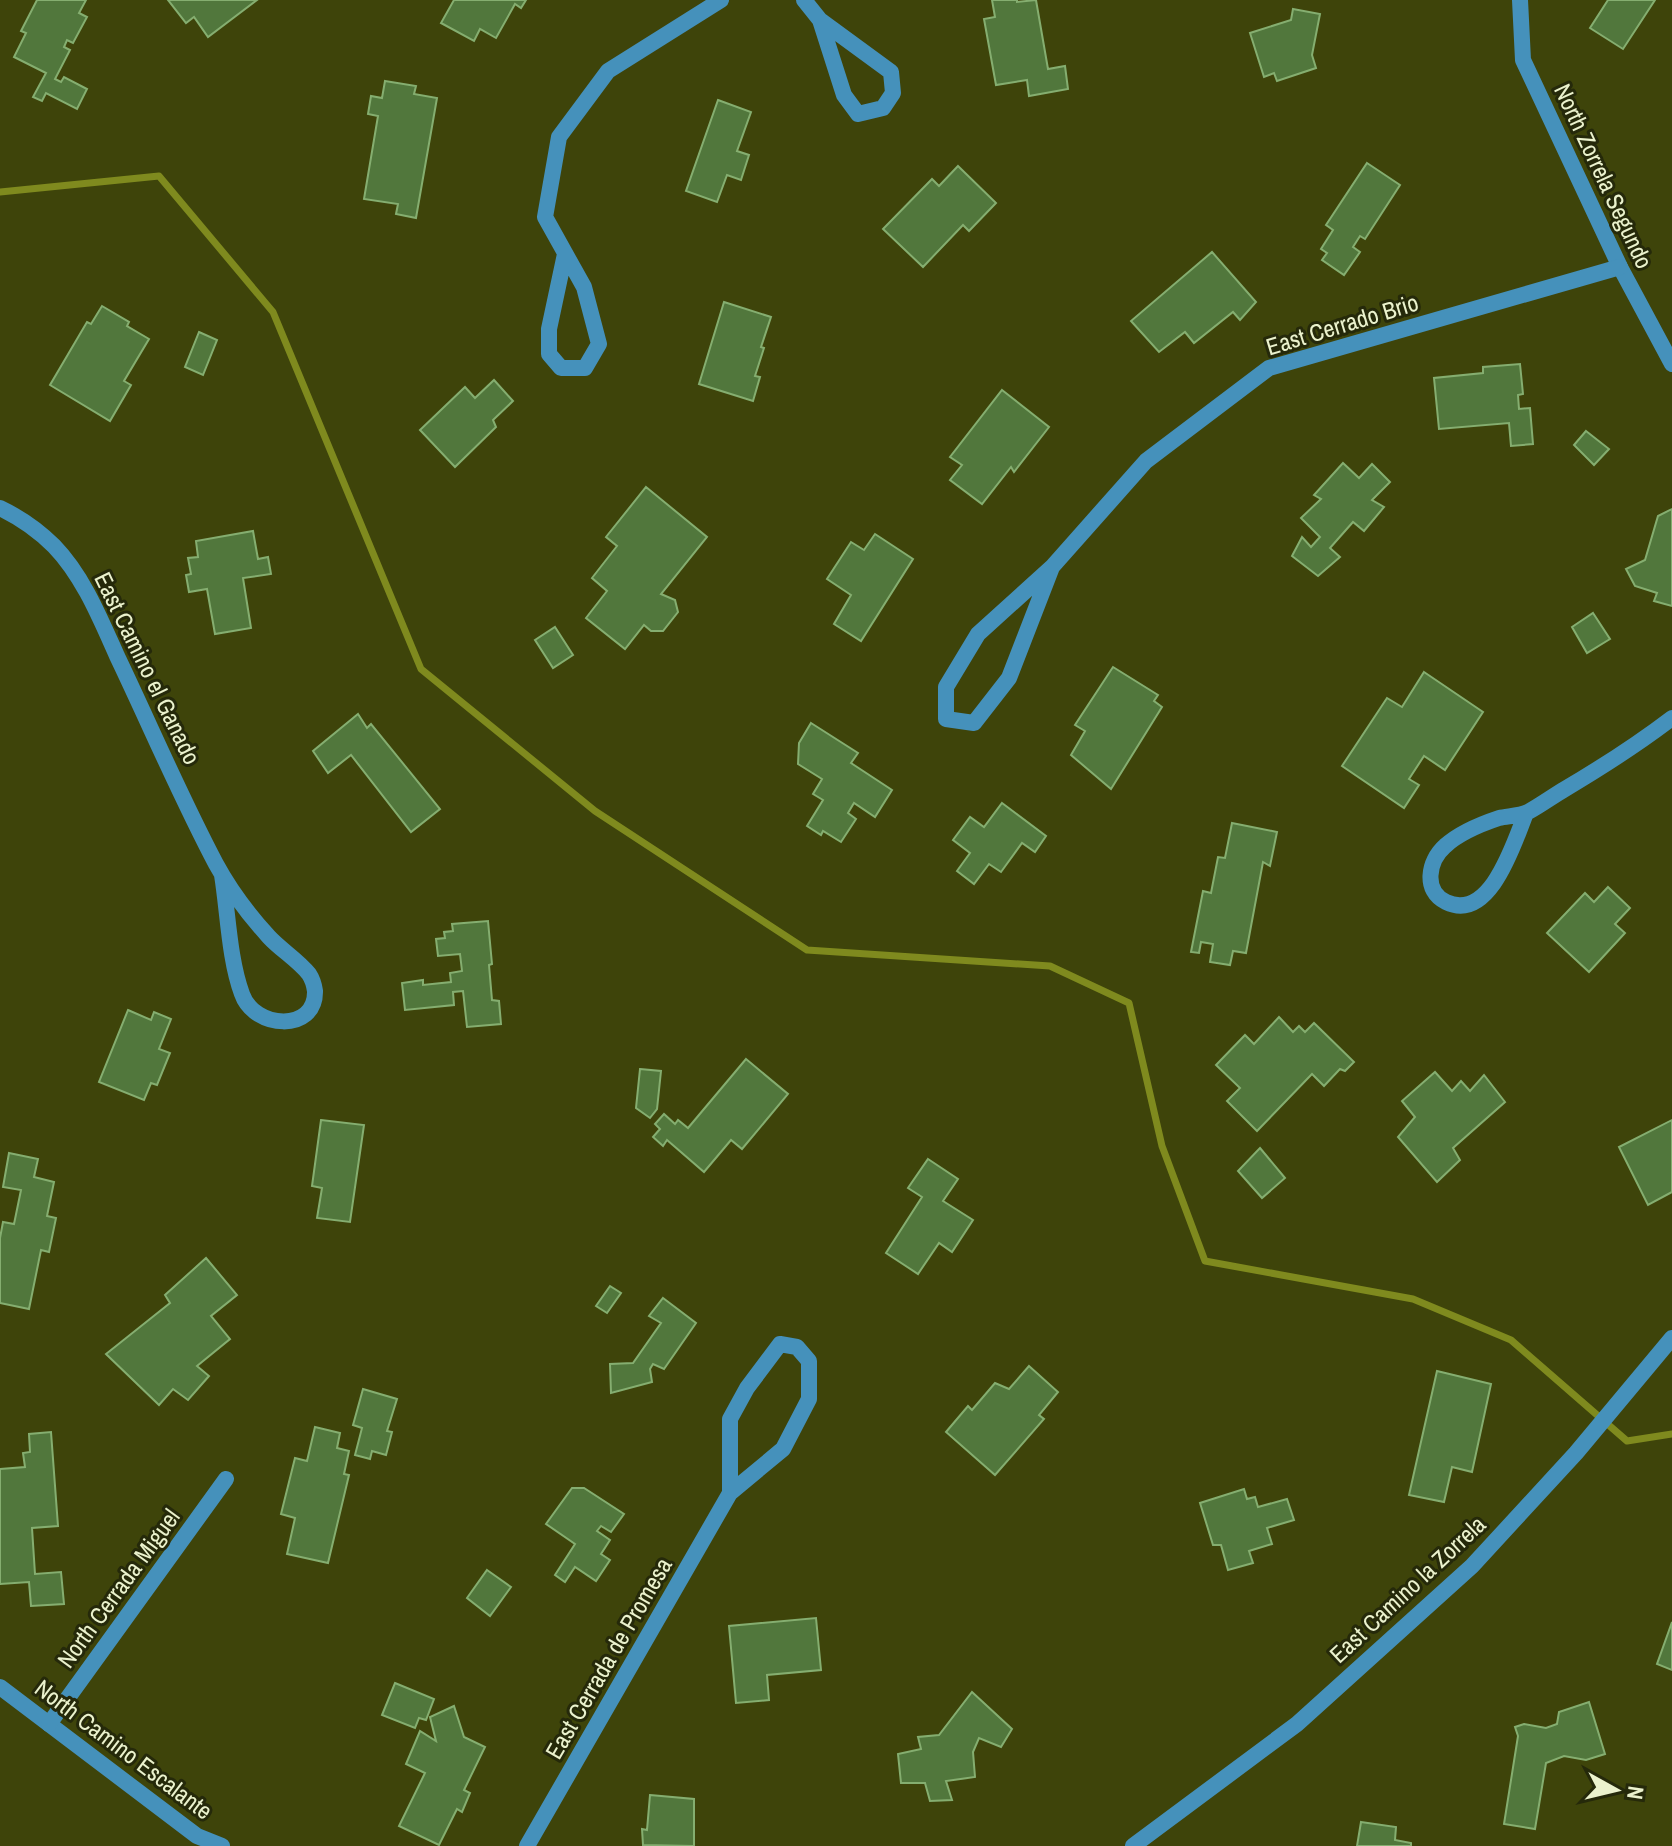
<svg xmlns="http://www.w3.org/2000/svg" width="1672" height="1846" font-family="'Archivo Narrow',sans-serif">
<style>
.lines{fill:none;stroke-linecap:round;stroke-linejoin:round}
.stream{stroke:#7f8a1e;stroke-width:7}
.building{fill:#51773c;stroke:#85ae70;stroke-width:2}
.minor{stroke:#4591bb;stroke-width:16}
.labels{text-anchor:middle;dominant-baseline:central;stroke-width:6;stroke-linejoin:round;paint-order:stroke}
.street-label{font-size:24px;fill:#ebf2cd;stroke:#25290a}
</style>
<rect width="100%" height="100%" fill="#3e440a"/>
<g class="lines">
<polyline class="stream" points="0,192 159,176 273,312 421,669 595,811 807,950 1050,966 1129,1003 1162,1146 1205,1261 1413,1299 1511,1340 1627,1441 1672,1434"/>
</g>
<g class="building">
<polygon points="37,0 86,0 79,13 87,17 73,43 67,40 64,47 70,50 55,79 61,82 64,77 87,89 77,109 46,93 42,101 33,97 46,73 14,57 26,33 21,31"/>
<polygon points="168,0 257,0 208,37 194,17 186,23"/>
<polygon points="454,0 526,0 521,8 515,4 496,38 480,29 474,41 441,23"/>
<polygon points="992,0 1017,0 1017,2 1036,0 1048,69 1065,66 1068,89 1029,96 1027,80 996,85 984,19 995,17"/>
<polygon points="1608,0 1655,0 1623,49 1590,28"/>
<polygon points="1293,9 1320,14 1312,55 1316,68 1277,81 1274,73 1264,77 1250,33 1291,20"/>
<polygon points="385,81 416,86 414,94 437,98 416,218 396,214 398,204 364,199 378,116 368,114 371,96 382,98"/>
<polygon points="718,100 751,112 737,151 749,155 741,180 727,175 717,202 686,191"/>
<polygon points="1367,163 1400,185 1365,239 1360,236 1353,247 1360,252 1344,275 1322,260 1327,253 1321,249 1333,230 1326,225"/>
<polygon points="958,166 996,203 969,231 963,225 923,267 883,229 932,179 939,186"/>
<polygon points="1212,252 1256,302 1240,320 1233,312 1194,343 1185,332 1159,352 1131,321"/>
<polygon points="724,302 771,317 761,347 764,348 755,376 760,377 753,401 699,384"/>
<polygon points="102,306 129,322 127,326 149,339 124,381 131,385 110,421 50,385 87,322 91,324"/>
<polygon points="199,332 217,340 203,375 185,367"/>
<polygon points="1520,364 1523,394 1518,395 1519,409 1530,408 1533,444 1511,446 1509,423 1439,429 1434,378 1483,373 1483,367"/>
<polygon points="494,380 513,401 493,420 496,427 455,467 420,430 465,387 475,398"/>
<polygon points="1002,390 1049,427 1014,472 1011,467 982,504 950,480 962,465 950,457"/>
<polygon points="1586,431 1609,449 1594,465 1574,445"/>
<polygon points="1343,463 1359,478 1372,464 1390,482 1372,500 1384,507 1364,531 1353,522 1330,548 1340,557 1318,576 1292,556 1302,537 1311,547 1320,537 1301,518 1321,499 1314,495"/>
<polygon points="646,487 707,537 661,594 675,600 678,612 663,631 651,631 644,625 625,649 586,618 607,591 592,578 617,546 606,537"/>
<polygon points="1672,509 1672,606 1654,601 1657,593 1635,586 1626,569 1645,560 1658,516"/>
<polygon points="253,531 258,559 268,557 271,574 243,578 251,628 215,634 207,589 189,592 186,575 191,574 188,558 198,557 196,541"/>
<polygon points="875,534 913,559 861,641 834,624 851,595 827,579 851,542 864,550"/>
<polygon points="1593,613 1610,639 1587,653 1572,627"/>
<polygon points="555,627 573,655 553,668 535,640"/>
<polygon points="1113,667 1158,695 1154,701 1162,707 1111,789 1071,755 1085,731 1075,725"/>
<polygon points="1424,672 1483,712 1445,770 1424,756 1409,779 1419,785 1404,808 1342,766 1387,698 1402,707"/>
<polygon points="358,714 367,728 371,724 440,809 411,832 351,755 328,773 313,751"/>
<polygon points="811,723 858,753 851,763 892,790 875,817 854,803 848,813 856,819 841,842 823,831 821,835 807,826 823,800 813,794 822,779 798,764 799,743"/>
<polygon points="1002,803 1046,836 1035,852 1022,843 1001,872 989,864 974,884 957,871 970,853 953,840 970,817 984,827"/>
<polygon points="1232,823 1277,832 1270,866 1263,862 1246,953 1233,951 1230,965 1210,962 1213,944 1201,942 1199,953 1191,952 1203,891 1211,893 1218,857 1225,858"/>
<polygon points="1608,887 1630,908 1615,924 1625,933 1589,972 1547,933 1585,893 1594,902"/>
<polygon points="488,921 492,964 489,965 492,1000 499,1001 501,1024 467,1027 463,991 453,992 454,1005 405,1010 402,983 423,980 423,985 451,982 450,973 462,971 460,954 438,956 436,939 445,938 444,932 453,931 452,924"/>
<polygon points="128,1010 151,1020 154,1012 171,1019 159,1049 170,1053 157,1085 151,1083 144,1100 99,1082"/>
<polygon points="1279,1017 1293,1032 1299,1026 1305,1032 1314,1023 1354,1062 1345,1071 1340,1069 1324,1086 1312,1074 1257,1131 1227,1101 1240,1088 1216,1065 1245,1035 1254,1044"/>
<polygon points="746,1059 788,1094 742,1149 731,1140 704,1172 667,1140 663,1146 653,1137 660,1129 655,1124 664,1114 675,1124 678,1120 688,1128"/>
<polygon points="640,1069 661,1071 657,1109 650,1118 636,1108"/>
<polygon points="1435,1072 1452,1091 1461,1081 1470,1091 1484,1075 1505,1102 1453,1148 1460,1160 1437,1182 1398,1137 1415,1117 1402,1101"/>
<polygon points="321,1120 364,1125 350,1222 317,1218 322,1188 312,1186"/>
<polygon points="1672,1120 1672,1192 1648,1205 1619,1147"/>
<polygon points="1260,1148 1285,1178 1262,1198 1238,1171"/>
<polygon points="9,1153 38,1159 34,1177 54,1182 47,1216 56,1218 49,1252 41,1250 29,1309 0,1303 0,1238 3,1222 14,1224 21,1190 3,1187"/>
<polygon points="928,1159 958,1179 943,1201 973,1220 952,1252 939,1243 918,1274 886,1253 922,1197 908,1188"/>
<polygon points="206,1258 237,1295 211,1316 230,1339 197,1366 209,1376 188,1400 173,1389 159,1405 106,1354 170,1303 165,1295"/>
<polygon points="610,1286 621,1293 607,1313 596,1306"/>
<polygon points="663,1298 696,1323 664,1369 653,1364 650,1369 652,1382 611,1393 610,1364 633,1363 661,1323 649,1316"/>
<polygon points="1029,1366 1058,1392 1039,1415 1044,1419 995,1475 946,1432 968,1406 972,1410 995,1383 1009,1389"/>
<polygon points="1437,1371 1491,1384 1472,1472 1452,1467 1444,1502 1409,1495"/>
<polygon points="363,1389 397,1399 387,1431 392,1432 386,1455 372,1451 370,1459 355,1455 362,1428 353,1425"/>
<polygon points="315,1427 340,1433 337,1448 349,1451 344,1474 349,1475 328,1563 287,1554 295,1518 281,1514 295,1458 307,1461"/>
<polygon points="51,1432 58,1526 32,1528 35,1574 61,1572 64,1604 31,1606 29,1582 0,1584 0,1469 25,1467 23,1453 30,1452 29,1434"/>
<polygon points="572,1488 584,1488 624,1514 611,1532 601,1526 597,1531 610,1540 601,1554 610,1560 596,1581 575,1567 565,1582 555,1575 575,1544 546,1524"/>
<polygon points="1244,1489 1247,1499 1255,1497 1258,1507 1287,1499 1294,1520 1267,1528 1272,1544 1249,1551 1253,1563 1228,1570 1221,1545 1213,1545 1200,1503"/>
<polygon points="487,1570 511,1587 490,1616 467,1598"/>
<polygon points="816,1618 821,1670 767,1675 769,1700 736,1703 729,1626"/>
<polygon points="1672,1622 1672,1670 1657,1664"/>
<polygon points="395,1683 434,1699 426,1720 419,1718 415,1728 382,1715"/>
<polygon points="972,1692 1012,1729 1001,1747 979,1738 973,1752 975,1777 946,1781 952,1800 930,1801 925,1783 901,1783 898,1754 921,1749 918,1737 939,1735"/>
<polygon points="1589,1702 1605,1754 1586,1760 1564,1756 1546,1763 1535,1829 1504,1824 1518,1736 1515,1727 1524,1724 1546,1728 1557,1724 1559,1712"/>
<polygon points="454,1706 464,1737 485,1747 464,1790 470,1793 462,1812 457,1809 439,1845 399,1826 425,1773 406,1764 420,1731 436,1741 430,1717"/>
<polygon points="650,1795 694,1799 694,1846 643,1845 642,1829 647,1830"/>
<polygon points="1361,1822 1396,1827 1395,1840 1411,1843 1411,1846 1357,1846"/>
</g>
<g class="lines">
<g class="minor">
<polyline points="804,0 820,20 891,72 893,93 883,108 858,114 844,95 820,20"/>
<polyline points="1520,0 1523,60 1620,267 1672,364"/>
<polyline points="565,254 549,329 549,354 561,368 585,368 599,344 584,287 545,217 559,137 608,71 721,0"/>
<path d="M0,508C21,518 38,530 54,546C83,576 100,618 117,656C150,725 180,796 216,864C230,890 249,915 269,937C281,950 298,960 309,974C313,980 314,984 315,991C316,1033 254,1029 242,994C229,959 228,912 222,875"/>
<polyline points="1052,567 978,634 946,687 946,719 974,723 1009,678 1052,567 1146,461 1269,368 1620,267"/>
<path d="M1526,813C1514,843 1490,923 1446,902C1423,891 1428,861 1445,846C1458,834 1481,824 1499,818C1508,816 1520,816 1528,812C1541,805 1553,796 1565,789C1602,767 1638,744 1672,718"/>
<polyline points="0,1687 197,1836 222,1846"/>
<polyline points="49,1724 226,1479"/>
<polyline points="527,1846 730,1493 783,1449 809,1399 809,1361 797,1347 780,1344 747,1388 730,1419 730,1493"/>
<polyline points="1133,1846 1297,1724 1472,1566 1576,1453 1672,1338"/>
</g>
</g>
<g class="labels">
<g class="street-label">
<text transform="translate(1604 176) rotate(65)">North Zorrela Segundo</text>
<text transform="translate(1342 324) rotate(-17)">East Cerrado Brio</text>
<text transform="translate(148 668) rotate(64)">East Camino el Ganado</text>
<text transform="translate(118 1588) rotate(-54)">North Cerrada Miguel</text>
<text transform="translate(1407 1589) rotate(-43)">East Camino la Zorrela</text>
<text transform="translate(608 1658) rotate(-60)">East Cerrada de Promesa</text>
<text transform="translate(124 1749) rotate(37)">North Camino Escalante</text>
</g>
</g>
<g transform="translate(1616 1790) rotate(98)" stroke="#25290a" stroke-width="6" paint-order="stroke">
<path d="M0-6L14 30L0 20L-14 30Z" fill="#ebf2cd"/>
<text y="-12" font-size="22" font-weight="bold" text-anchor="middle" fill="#ebf2cd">N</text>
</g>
</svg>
